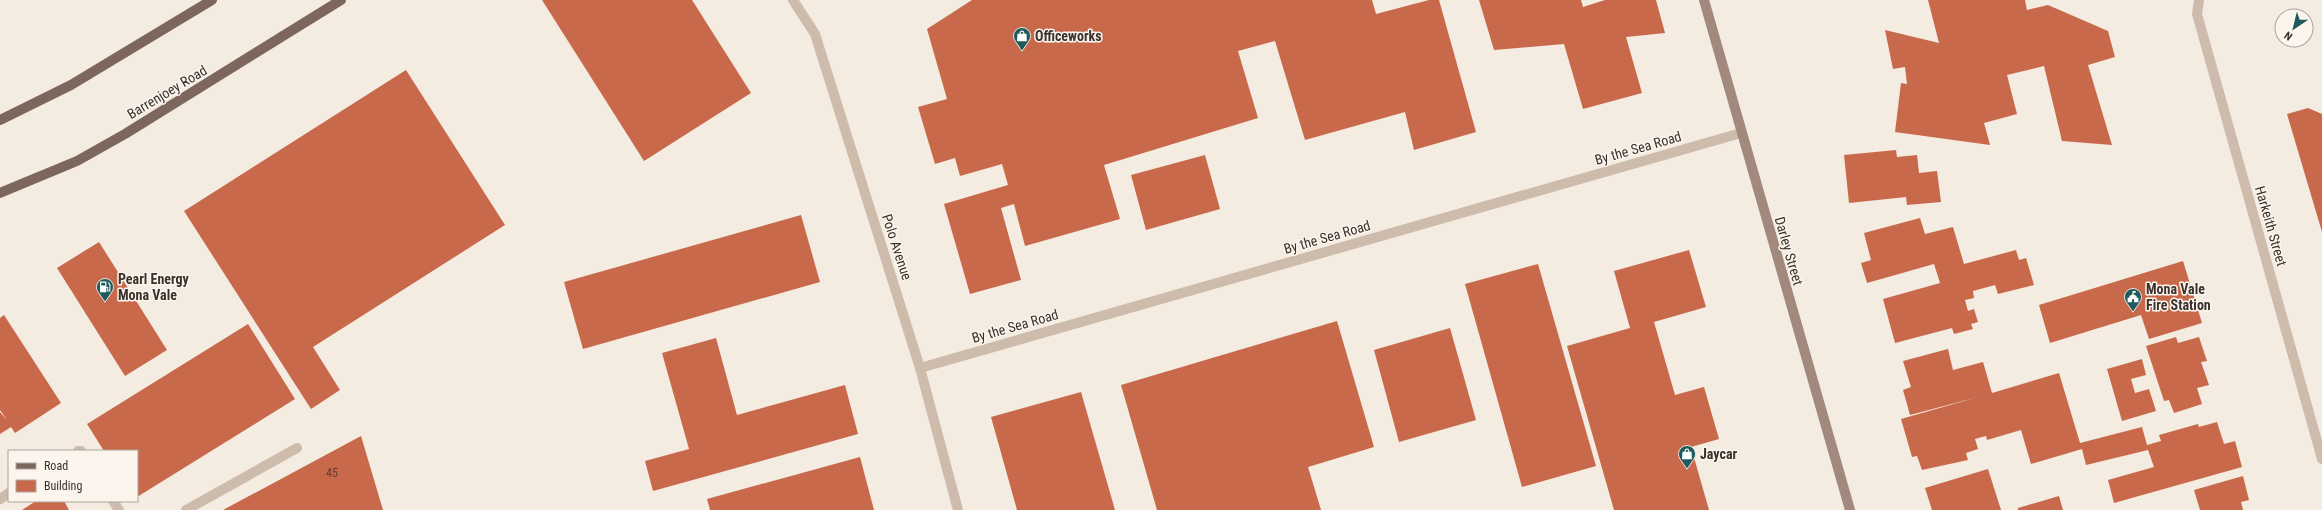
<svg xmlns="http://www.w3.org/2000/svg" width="2322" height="510" font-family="'Roboto Condensed',sans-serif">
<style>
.building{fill:#c8694b}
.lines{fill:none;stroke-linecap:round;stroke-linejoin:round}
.service{stroke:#cdbbac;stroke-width:10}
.minor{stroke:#cdbbac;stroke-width:10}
.secondary{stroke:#a18a7d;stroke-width:10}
.primary{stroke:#7d675c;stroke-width:10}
.labels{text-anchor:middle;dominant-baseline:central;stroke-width:3;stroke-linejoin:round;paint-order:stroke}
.number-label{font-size:12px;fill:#5e3e33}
.poi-label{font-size:14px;font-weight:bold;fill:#3b302b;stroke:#fbf5ee;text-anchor:start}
.street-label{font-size:14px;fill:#3b302b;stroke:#fbf5ee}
</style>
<rect width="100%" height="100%" fill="#f4ebe1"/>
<g class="building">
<polygon points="542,0 692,0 751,93 644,161"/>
<polygon points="972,0 1372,0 1376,14 1429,0 1439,0 1476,132 1414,150 1405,112 1305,140 1275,41 1238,51 1258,118 1104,165 1120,219 1025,246 1014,204 1001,208 1021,280 970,294 944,204 1008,185 1002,164 960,176 955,158 935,164 918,107 947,99 927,29"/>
<polygon points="1479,0 1581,0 1583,7 1605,0 1656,0 1665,33 1626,37 1642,93 1583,109 1564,44 1494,50"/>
<polygon points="1928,0 2025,0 2027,10 2048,5 2108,31 2115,57 2088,65 2112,145 2062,141 2044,66 2007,75 2017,114 1984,123 1990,145 1895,132 1901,83 1907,84 1905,67 1893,69 1885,30 1939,43"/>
<polygon points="406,70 505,225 313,347 340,390 311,409 184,211"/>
<polygon points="2308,108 2322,114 2322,232 2287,114"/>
<polygon points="1896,150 1897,157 1917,155 1919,173 1937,171 1941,202 1907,205 1906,197 1849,203 1844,155"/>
<polygon points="1205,155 1220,209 1146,230 1131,175"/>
<polygon points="801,215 820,282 583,349 564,282"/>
<polygon points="1920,218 1925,234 1953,227 1964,264 2016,250 2019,260 2026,258 2034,285 1998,294 1995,285 1973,291 1974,298 1965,300 1968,311 1974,309 1978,322 1971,324 1973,329 1954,334 1952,328 1895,343 1883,299 1940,283 1934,264 1867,283 1861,263 1871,260 1864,233"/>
<polygon points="99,242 167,350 125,376 57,268"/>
<polygon points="1689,250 1706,307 1654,322 1675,395 1704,387 1719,439 1691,447 1709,510 1614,510 1567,346 1630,328 1614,271"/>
<polygon points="2183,261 2202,323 2149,339 2141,315 2050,343 2039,305"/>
<polygon points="1538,264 1596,466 1522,487 1465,284"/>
<polygon points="4,315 61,403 15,433 11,427 0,434 0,412 7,420 0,410 0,318"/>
<polygon points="1337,321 1374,447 1308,467 1321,510 1157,510 1121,385"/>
<polygon points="248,324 295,399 137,497 137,451 104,451 87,424"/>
<polygon points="1450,328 1476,420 1399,442 1374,350"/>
<polygon points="2176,337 2178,343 2199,337 2207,361 2201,362 2209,385 2197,388 2202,404 2174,413 2169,400 2164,401 2146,346"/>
<polygon points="716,338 737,415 845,385 858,434 653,491 645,461 689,449 662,353"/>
<polygon points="1948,349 1953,370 1983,362 1992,393 2059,373 2080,443 2142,427 2147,445 2161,441 2159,435 2198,424 2199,427 2217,422 2224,444 2235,441 2242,467 2114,503 2108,480 2154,467 2148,450 2086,465 2082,449 2031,464 2021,430 1987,440 1986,436 1975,439 1978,449 1966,453 1968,460 1922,470 1917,456 1912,457 1901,419 1978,397 1910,415 1903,390 1911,387 1903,361"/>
<polygon points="2142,359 2146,375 2131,379 2135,393 2149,389 2156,411 2122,421 2107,369"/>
<polygon points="1081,392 1115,510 1017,510 991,417"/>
<polygon points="361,436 383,510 223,510"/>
<polygon points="860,457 874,510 710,510 707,499"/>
<polygon points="1988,469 2001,510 1932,510 1925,488"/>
<polygon points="2243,476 2249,500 2241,502 2243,510 2200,510 2194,490"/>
<polygon points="2059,496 2063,510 2018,510 2018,508"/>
<polygon points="36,501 64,501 69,510 22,510"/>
</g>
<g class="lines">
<g class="service">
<polyline points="78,451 81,451"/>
<polyline points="0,499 9,493"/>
<polyline points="113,501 119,510"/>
<polyline points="186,510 297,448"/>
</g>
<g class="minor">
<polyline points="793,0 815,34 920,368 958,510"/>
<polyline points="2199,0 2197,14 2322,459"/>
<polyline points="920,368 1741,133"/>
</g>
<polyline class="secondary" points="1704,0 1850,510"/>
<g class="primary">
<polyline points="0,120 71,85 212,0"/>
<polyline points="0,193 77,161 125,134 341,0"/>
</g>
</g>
<defs>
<symbol id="shop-pin" viewBox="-11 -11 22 30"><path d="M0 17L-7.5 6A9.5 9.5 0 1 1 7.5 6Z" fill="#1f5a5e" stroke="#fbf5ee"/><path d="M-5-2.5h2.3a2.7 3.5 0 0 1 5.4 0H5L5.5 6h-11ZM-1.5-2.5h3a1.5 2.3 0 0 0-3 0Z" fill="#fff"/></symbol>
<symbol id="fuel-pin" viewBox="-11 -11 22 30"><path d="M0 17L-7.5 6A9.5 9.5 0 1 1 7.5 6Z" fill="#1f5a5e" stroke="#fbf5ee"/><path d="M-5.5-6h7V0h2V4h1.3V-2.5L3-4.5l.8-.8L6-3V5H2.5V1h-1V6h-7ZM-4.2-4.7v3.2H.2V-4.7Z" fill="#fff"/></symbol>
<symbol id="civic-pin" viewBox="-11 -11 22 30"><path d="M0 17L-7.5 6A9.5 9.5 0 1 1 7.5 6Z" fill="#1f5a5e" stroke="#fbf5ee"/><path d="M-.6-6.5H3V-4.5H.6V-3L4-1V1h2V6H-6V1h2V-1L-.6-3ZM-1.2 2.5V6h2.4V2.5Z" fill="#fff"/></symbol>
</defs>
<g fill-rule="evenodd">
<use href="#shop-pin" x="1012" y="26" width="20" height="27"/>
<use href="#fuel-pin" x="95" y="277" width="20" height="27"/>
<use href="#civic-pin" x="2123" y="287" width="20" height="27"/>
<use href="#shop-pin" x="1677" y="444" width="20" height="27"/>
</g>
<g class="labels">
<g class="number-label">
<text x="332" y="473">45</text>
</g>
<g class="poi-label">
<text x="1035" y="36">Officeworks</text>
<text x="118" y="279">Pearl Energy<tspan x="118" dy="16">Mona Vale</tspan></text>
<text x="2146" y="289">Mona Vale<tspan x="2146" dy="16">Fire Station</tspan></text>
<text x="1700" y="454">Jaycar</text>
</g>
<g class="street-label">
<text transform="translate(167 92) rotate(-31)">Barrenjoey Road</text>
<text transform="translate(1638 148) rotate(-16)">By the Sea Road</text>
<text transform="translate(2271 226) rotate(74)">Harkeith Street</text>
<text transform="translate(1327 237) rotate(-16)">By the Sea Road</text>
<text transform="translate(897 247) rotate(72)">Polo Avenue</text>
<text transform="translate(1789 251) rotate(74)">Darley Street</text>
<text transform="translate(1015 326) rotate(-16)">By the Sea Road</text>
</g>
</g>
<rect x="8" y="450" width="130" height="52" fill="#fbf5ee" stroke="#aea6a0"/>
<rect x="16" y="463" width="20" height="6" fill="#7d675c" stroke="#aea6a0"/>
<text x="44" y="470" font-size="12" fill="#3b302b">Road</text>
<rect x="16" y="480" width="20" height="12" fill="#c8694b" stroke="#aea6a0"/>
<text x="44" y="490" font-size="12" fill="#3b302b">Building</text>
<g transform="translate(2294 28) rotate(215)"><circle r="19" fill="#fbf5ee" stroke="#aea6a0"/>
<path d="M0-3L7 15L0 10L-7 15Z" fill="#1f5a5e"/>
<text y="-6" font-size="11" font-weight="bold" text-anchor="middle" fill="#3b302b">N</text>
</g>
</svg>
